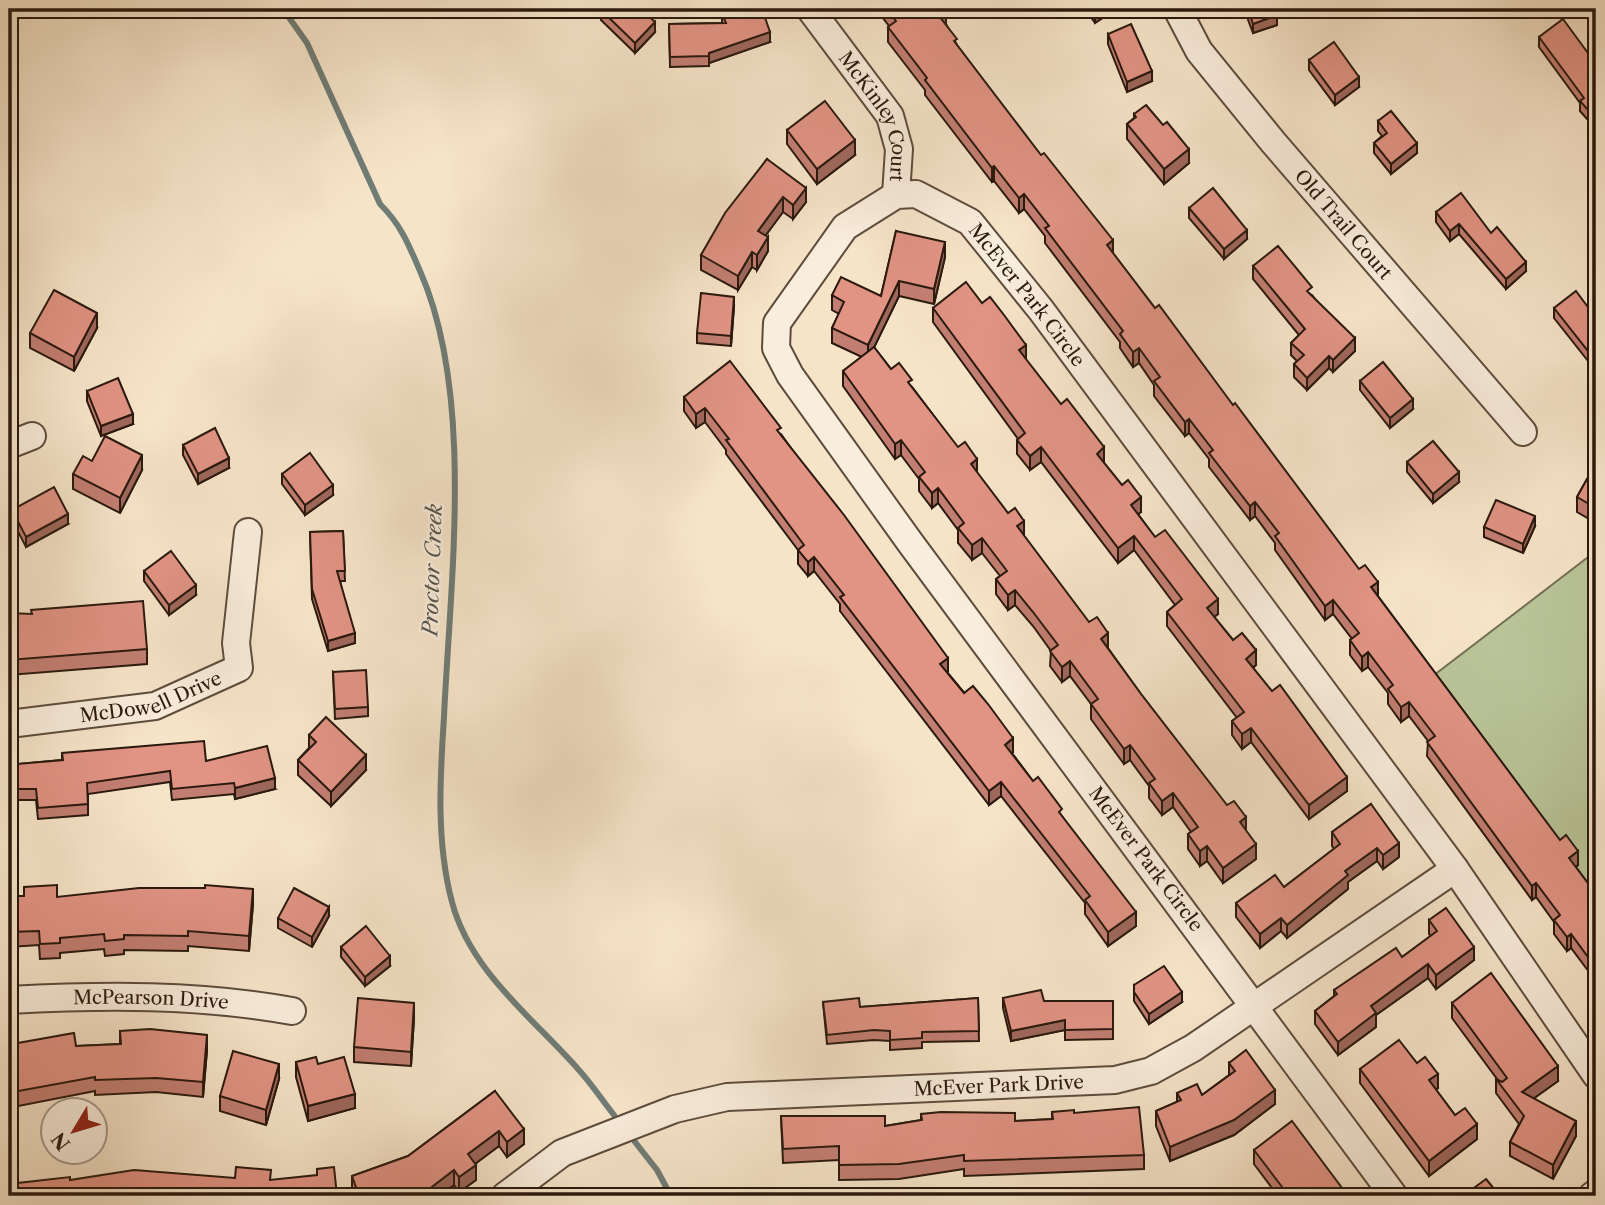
<svg xmlns="http://www.w3.org/2000/svg" width="1605" height="1205" font-family="'Libre Caslon Text',serif">
<style>
.green{fill:#b9c599;stroke:#726f54;stroke-width:2}
.lines{fill:none;stroke-linecap:round;stroke-linejoin:round}
.stream{stroke:#707c76;stroke-width:6}
.minor-casing{stroke:#5d4c3d;stroke-width:30}
.minor{stroke:#f9eddc;stroke-width:26}
.wall{fill:#c27e72;stroke:#2a190e;stroke-width:2}
.shaded-wall{fill:#9e675c;stroke:#2a190e;stroke-width:2}
.building{fill:#e19384;stroke:#2a190e;stroke-width:2}
.labels{text-anchor:middle;dominant-baseline:central;stroke-width:5;stroke-linejoin:round;paint-order:stroke}
.street-label{font-size:19px;fill:#2a190e;stroke:#f9eddc}
.water-label{font-size:21px;font-style:italic;fill:#53534b;stroke:#f9eddc}
</style>
<rect width="100%" height="100%" fill="#f6e4c9"/>
<filter id="stains"><feTurbulence type="fractalNoise" baseFrequency=".00286" numOctaves="4"/><feColorMatrix values="0 0 0 0 .2 0 0 0 0 .09 0 0 0 0 .02 0 0 0 .5 -.17"/></filter>
<radialGradient id="worn" r=".72"><stop offset=".6" stop-color="#630" stop-opacity="0"/><stop offset="1" stop-color="#630" stop-opacity=".3"/></radialGradient>
<polygon class="green" points="1596,551 1596,959 1412,692"/>
<g class="lines">
<g class="stream">
<path d="M283,9L307,43L380,204C401,225 408,243 420,271C475,395 450,583 444,717C440,778 436,842 452,902C470,971 533,1018 578,1069C591,1083 602,1100 614,1115"/>
<polyline points="635,1142 657,1170 671,1196"/>
</g>
<defs>
<g id="minor">
<path id="s1" d="M810,9L890,116L899,149L896,195"/>
<path id="s2" d="M1177,9L1199,51L1273,142L1523,432"/>
<polyline points="9,445 32,436"/>
<path id="s3" d="M9,724L155,706L239,668L236,643L248,532"/>
<path id="s4" d="M9,1000C104,995 198,994 292,1011"/>
<path id="s5" d="M505,1196L562,1153L675,1109L727,1097L1115,1080L1151,1071L1193,1048L1455,869"/>
<path id="s6" d="M1394,1196L909,541L790,375L776,348L777,323L845,227L896,195L916,194L970,222L1041,310L1455,869L1596,1075"/>
<polyline points="1592,1196 1596,1193"/>
</g>
</defs>
<use href="#minor" class="minor-casing"/>
<use href="#minor" class="minor"/>
</g>
<g class="wall">
<polygon points="876,9 944,9 946,24 957,45 1113,254 1378,596 1578,865 1576,867 1596,894 1596,991 1595,989 1595,980 1571,948 1567,951 1554,934 1554,922 1536,897 1532,900 1427,756 1428,741 1409,716 1401,722 1388,704 1388,693 1368,667 1362,671 1350,655 1350,640 1352,639 1333,614 1325,620 1275,550 1275,543 1255,516 1250,520 1209,467 1209,459 1189,433 1185,436 1154,396 1154,385 1139,363 1133,367 1120,348 1120,342 1045,243 1045,236 1024,209 1019,213 994,181 992,182 925,95 925,90 888,42 888,27 889,26"/>
<polygon points="1085,9 1116,9 1095,23"/>
<polygon points="1244,9 1274,9 1277,25 1253,33"/>
<polygon points="601,10 655,32 635,53 601,20"/>
<polygon points="722,13 770,42 709,63 709,66 670,67 669,24 722,23"/>
<polygon points="1108,34 1152,81 1127,92 1108,44"/>
<polygon points="1539,37 1596,64 1596,129 1580,111 1580,103 1539,47"/>
<polygon points="1309,60 1359,87 1335,105 1309,70"/>
<polygon points="1134,114 1189,163 1164,184 1127,139 1127,124 1134,118"/>
<polygon points="1378,121 1417,153 1391,174 1374,153 1374,143 1382,136 1378,131"/>
<polygon points="787,130 855,155 817,184 787,144"/>
<polygon points="767,159 806,202 793,219 783,212 765,235 768,251 757,270 752,267 738,290 701,270 701,255"/>
<polygon points="9,173 13,173 11,232 9,232"/>
<polygon points="1189,208 1247,239 1224,259 1189,218"/>
<polygon points="1436,212 1491,233 1526,271 1506,289 1459,234 1450,241 1436,222"/>
<polygon points="896,231 945,257 934,304 899,296 874,347 891,369 912,387 1108,648 1141,694 1246,831 1256,859 1223,883 1207,861 1200,866 1188,849 1188,834 1191,832 1173,807 1162,815 1149,798 1149,786 1130,760 1124,764 1091,719 1091,704 1070,676 1062,682 1050,666 1051,651 1033,626 1015,605 1008,610 996,594 996,579 1000,576 982,553 972,560 958,543 958,530 938,503 932,508 919,491 919,479 901,455 895,459 843,386 843,371 862,357 832,343 832,328 839,314 832,310 832,295 881,296"/>
<polygon points="1253,266 1312,295 1355,351 1333,372 1329,368 1307,390 1294,377 1294,364 1297,361 1291,355 1291,343 1299,335 1253,279"/>
<polygon points="734,306 731,346 697,343 697,333"/>
<polygon points="933,308 1026,360 1141,512 1138,514 1155,537 1218,614 1214,617 1233,640 1256,665 1253,668 1347,791 1309,819 1251,742 1242,749 1232,735 1232,721 1237,718 1167,626 1167,612 1175,605 1134,550 1118,563 1041,462 1030,470 1017,454 1017,440 1018,439 933,322"/>
<polygon points="1554,308 1596,318 1588,361 1554,318"/>
<polygon points="97,328 74,371 30,348 30,333"/>
<polygon points="1360,381 1413,409 1390,428 1360,390"/>
<polygon points="87,391 133,424 101,436 87,401"/>
<polygon points="684,397 781,434 948,671 947,672 1013,752 1012,753 1033,781 1062,816 1136,926 1108,946 1085,914 1085,903 1001,796 989,805 840,611 840,604 814,571 808,576 798,564 798,550 726,454 726,450 705,422 696,428 684,411"/>
<polygon points="183,445 229,468 198,484 183,455"/>
<polygon points="92,461 142,470 120,513 73,489 73,474"/>
<polygon points="1407,462 1459,482 1433,503 1407,472"/>
<polygon points="1596,463 1596,523 1577,512 1577,497"/>
<polygon points="282,474 333,495 305,515 282,484"/>
<polygon points="12,510 68,524 26,547 12,520"/>
<polygon points="1535,526 1523,553 1484,537 1484,527"/>
<polygon points="343,531 345,581 340,581 355,643 328,651 312,599 310,532"/>
<polygon points="144,571 196,595 169,615 144,581"/>
<polygon points="9,613 147,649 147,664 9,675"/>
<polygon points="333,672 368,707 368,716 335,719"/>
<polygon points="309,735 366,770 331,806 298,775 298,760 309,748"/>
<polygon points="62,753 206,761 275,789 235,799 234,794 172,800 170,782 88,794 88,815 38,819 36,800 9,800 9,755 18,764 62,760"/>
<polygon points="1371,804 1399,857 1383,869 1377,861 1348,882 1348,889 1287,938 1281,931 1260,948 1236,917 1236,903 1284,887 1334,849 1332,846 1332,832"/>
<polygon points="9,896 253,904 249,951 188,946 188,951 124,950 124,954 105,956 104,949 60,953 60,958 40,959 39,945 9,947"/>
<polygon points="329,916 312,947 278,928 278,918"/>
<polygon points="1429,920 1474,960 1436,989 1428,978 1376,1015 1376,1027 1338,1055 1315,1024 1315,1011 1334,996 1334,990 1402,957 1431,936 1429,934"/>
<polygon points="341,947 390,966 365,986 341,957"/>
<polygon points="1134,985 1182,1002 1149,1024 1134,1001"/>
<polygon points="978,998 979,1041 922,1042 922,1048 890,1050 890,1041 874,1040 827,1044 823,1002 860,1007"/>
<polygon points="1003,998 1044,1001 1113,1001 1113,1039 1065,1040 1065,1030 1011,1041 1003,1008"/>
<polygon points="1452,1003 1558,1081 1534,1098 1576,1136 1553,1179 1510,1156 1510,1142 1519,1124 1496,1093 1496,1079 1497,1079 1452,1018"/>
<polygon points="414,1018 411,1066 354,1062 354,1047"/>
<polygon points="120,1031 207,1050 203,1097 156,1092 95,1095 95,1091 18,1106 18,1110 9,1111 9,1036 12,1044 76,1046 120,1044"/>
<polygon points="296,1062 318,1064 355,1108 308,1121 296,1077"/>
<polygon points="1229,1063 1275,1104 1234,1135 1170,1161 1156,1126 1156,1111 1177,1102 1177,1093 1202,1095 1229,1075"/>
<polygon points="1417,1063 1438,1088 1436,1090 1455,1115 1477,1139 1429,1176 1360,1083 1360,1069"/>
<polygon points="279,1079 266,1125 220,1111 220,1096"/>
<polygon points="495,1091 524,1144 507,1157 499,1146 475,1164 476,1180 459,1192 454,1185 439,1196 354,1196 352,1190 352,1176 408,1156"/>
<polygon points="1052,1112 1074,1113 1144,1155 1144,1169 964,1176 964,1169 899,1179 839,1180 839,1160 783,1163 781,1116 885,1126 921,1120 921,1114 1015,1121 1052,1119"/>
<polygon points="1254,1150 1348,1196 1278,1196 1254,1164"/>
</g>
<g class="shaded-wall">
<polygon points="1102,9 1116,9 1095,23 1095,13"/>
<polygon points="946,11 946,26 939,16"/>
<polygon points="1277,15 1277,25 1253,33 1253,24"/>
<polygon points="655,22 655,32 635,53 635,43"/>
<polygon points="770,32 770,42 709,63 709,53"/>
<polygon points="1152,71 1152,81 1127,92 1127,82"/>
<polygon points="1359,77 1359,87 1335,105 1335,95"/>
<polygon points="855,140 855,155 817,184 817,169"/>
<polygon points="1417,143 1417,153 1391,174 1391,164"/>
<polygon points="1189,149 1189,163 1164,184 1164,169"/>
<polygon points="994,166 994,181 992,182 992,168"/>
<polygon points="806,188 806,202 793,219 793,205"/>
<polygon points="1024,194 1024,209 1019,213 1019,198"/>
<polygon points="783,197 783,212 758,246 758,231"/>
<polygon points="1459,224 1459,234 1450,241 1450,231"/>
<polygon points="1247,230 1247,239 1224,259 1224,249"/>
<polygon points="768,237 768,251 757,270 757,255"/>
<polygon points="1113,240 1113,255 1107,245"/>
<polygon points="945,242 945,257 934,304 934,289"/>
<polygon points="752,252 752,267 738,290 738,276"/>
<polygon points="1526,262 1526,271 1506,289 1506,279"/>
<polygon points="899,281 899,296 868,360 868,345"/>
<polygon points="734,297 734,306 731,346 731,336"/>
<polygon points="97,313 97,328 74,371 74,357"/>
<polygon points="1355,338 1355,351 1333,372 1333,360"/>
<polygon points="1026,345 1026,360 1019,350"/>
<polygon points="1596,345 1596,355 1588,361 1588,351"/>
<polygon points="12,348 12,361 9,363 9,350"/>
<polygon points="1139,348 1139,363 1133,367 1133,352"/>
<polygon points="1329,356 1329,368 1307,390 1307,378"/>
<polygon points="1413,399 1413,409 1390,428 1390,418"/>
<polygon points="705,408 705,422 696,428 696,414"/>
<polygon points="133,414 133,424 101,436 101,426"/>
<polygon points="1189,419 1189,433 1185,436 1185,422"/>
<polygon points="901,440 901,455 895,459 895,444"/>
<polygon points="1041,447 1041,462 1030,470 1030,456"/>
<polygon points="1104,447 1104,462 1097,468 1097,454"/>
<polygon points="142,455 142,470 120,513 120,498"/>
<polygon points="229,458 229,468 198,484 198,474"/>
<polygon points="977,459 977,474 971,464"/>
<polygon points="1459,472 1459,482 1433,503 1433,494"/>
<polygon points="333,485 333,495 305,515 305,505"/>
<polygon points="938,488 938,503 932,508 932,493"/>
<polygon points="1141,497 1141,512 1131,519 1131,505"/>
<polygon points="1255,502 1255,516 1250,520 1250,506"/>
<polygon points="68,514 68,524 26,547 26,537"/>
<polygon points="1535,516 1535,526 1523,553 1523,544"/>
<polygon points="1024,521 1024,535 1017,526"/>
<polygon points="1134,536 1134,550 1118,563 1118,548"/>
<polygon points="982,538 982,553 972,560 972,545"/>
<polygon points="814,557 814,571 808,576 808,562"/>
<polygon points="1378,582 1378,596 1371,587"/>
<polygon points="196,585 196,595 169,615 169,605"/>
<polygon points="1015,590 1015,605 1008,610 1008,595"/>
<polygon points="1218,599 1218,614 1207,622 1207,608"/>
<polygon points="1333,600 1333,614 1325,620 1325,606"/>
<polygon points="355,633 355,643 328,651 328,641"/>
<polygon points="1108,633 1108,648 1101,639"/>
<polygon points="1256,650 1256,665 1246,673 1246,659"/>
<polygon points="1368,652 1368,667 1362,671 1362,657"/>
<polygon points="948,658 948,671 940,678 940,664"/>
<polygon points="1070,661 1070,676 1062,682 1062,667"/>
<polygon points="1409,702 1409,716 1401,722 1401,707"/>
<polygon points="1251,728 1251,742 1242,749 1242,734"/>
<polygon points="1013,738 1013,752 1005,758 1005,745"/>
<polygon points="1130,745 1130,760 1124,764 1124,749"/>
<polygon points="366,755 366,770 331,806 331,792"/>
<polygon points="1347,777 1347,791 1309,819 1309,805"/>
<polygon points="275,778 275,789 235,799 235,788"/>
<polygon points="1001,782 1001,796 989,805 989,791"/>
<polygon points="1173,793 1173,807 1162,815 1162,801"/>
<polygon points="1246,817 1246,832 1240,822"/>
<polygon points="1399,843 1399,857 1383,869 1383,855"/>
<polygon points="1256,844 1256,859 1223,883 1223,868"/>
<polygon points="1207,846 1207,861 1200,866 1200,851"/>
<polygon points="1377,848 1377,861 1348,882 1348,889 1287,938 1287,925 1345,871"/>
<polygon points="1578,851 1578,865 1569,872 1569,858"/>
<polygon points="1536,883 1536,897 1532,900 1532,886"/>
<polygon points="253,889 253,904 249,951 249,936"/>
<polygon points="329,907 329,916 312,947 312,937"/>
<polygon points="1136,912 1136,926 1108,946 1108,932"/>
<polygon points="1281,918 1281,931 1260,948 1260,934"/>
<polygon points="1571,934 1571,948 1567,951 1567,937"/>
<polygon points="1474,947 1474,960 1436,989 1436,975"/>
<polygon points="390,956 390,966 365,986 365,977"/>
<polygon points="1428,964 1428,978 1376,1015 1376,1027 1338,1055 1338,1042 1371,1006"/>
<polygon points="1182,992 1182,1002 1149,1024 1149,1014"/>
<polygon points="414,1003 414,1018 411,1066 411,1052"/>
<polygon points="1065,1020 1065,1030 1011,1041 1011,1031"/>
<polygon points="207,1035 207,1050 203,1097 203,1082"/>
<polygon points="279,1064 279,1079 266,1125 266,1110"/>
<polygon points="1558,1066 1558,1081 1522,1107 1522,1092"/>
<polygon points="1438,1074 1438,1088 1429,1095 1429,1080"/>
<polygon points="1275,1090 1275,1104 1234,1135 1170,1161 1170,1147"/>
<polygon points="355,1094 355,1108 308,1121 308,1106"/>
<polygon points="1576,1121 1576,1136 1553,1179 1553,1165"/>
<polygon points="1477,1124 1477,1139 1429,1176 1429,1161"/>
<polygon points="524,1129 524,1144 507,1157 507,1142"/>
<polygon points="499,1131 499,1146 468,1169 468,1154"/>
<polygon points="476,1165 476,1180 459,1192 459,1177"/>
<polygon points="454,1170 454,1185 439,1196 420,1196"/>
</g>
<g class="building">
<polygon points="602,9 641,9 655,22 635,43 601,10"/>
<polygon points="736,9 762,9 770,32 709,53 709,56 670,57 669,24 726,23 722,13"/>
<polygon points="887,9 944,9 946,11 939,16 957,39 954,41 1041,155 1044,153 1113,240 1107,245 1155,308 1159,305 1233,405 1235,403 1359,569 1365,565 1378,582 1371,587 1560,840 1566,835 1578,851 1569,858 1596,894 1596,968 1571,934 1567,937 1554,920 1560,915 1536,883 1532,886 1427,742 1435,736 1409,702 1401,707 1388,689 1393,685 1368,652 1362,657 1350,640 1359,633 1333,600 1325,606 1275,536 1279,533 1255,502 1250,506 1209,453 1213,450 1189,419 1185,422 1154,381 1160,377 1139,348 1133,352 1120,334 1123,331 1045,228 1049,226 1024,194 1019,198 994,166 992,168 925,80 927,78 888,27 896,21"/>
<polygon points="1092,9 1102,9 1095,13"/>
<polygon points="1248,9 1274,9 1277,15 1253,24"/>
<polygon points="1563,19 1596,64 1596,119 1580,101 1584,98 1539,37"/>
<polygon points="1131,24 1152,71 1127,82 1108,34"/>
<polygon points="1334,42 1359,77 1335,95 1309,60"/>
<polygon points="825,101 855,140 817,169 787,130"/>
<polygon points="1146,105 1163,125 1167,122 1189,149 1164,169 1127,124 1136,117 1134,114"/>
<polygon points="1391,111 1417,143 1391,164 1374,143 1387,133 1378,121"/>
<polygon points="767,159 806,188 793,205 783,197 758,231 768,237 757,255 752,252 738,276 701,255 725,213"/>
<polygon points="9,173 13,173 11,218 9,218"/>
<polygon points="1213,188 1247,230 1224,249 1189,208"/>
<polygon points="1461,193 1491,233 1497,227 1526,262 1506,279 1459,224 1450,231 1436,212"/>
<polygon points="896,231 945,242 934,289 899,281 868,345 832,328 844,302 832,295 841,277 881,296"/>
<polygon points="1278,246 1312,287 1307,291 1355,338 1333,360 1329,356 1307,378 1294,364 1304,355 1291,343 1305,329 1253,266"/>
<polygon points="966,282 982,303 990,297 1004,315 1026,345 1019,350 1061,404 1067,399 1104,447 1097,454 1122,485 1128,480 1141,497 1131,505 1155,537 1165,530 1218,599 1207,608 1233,640 1242,633 1256,650 1246,659 1272,691 1280,685 1347,777 1309,805 1251,728 1242,734 1232,721 1244,712 1167,612 1182,599 1134,536 1118,548 1041,447 1030,456 1017,440 1025,433 933,308"/>
<polygon points="54,290 97,313 74,357 30,333"/>
<polygon points="1576,291 1596,318 1596,345 1588,351 1554,308"/>
<polygon points="701,293 734,297 731,336 697,333"/>
<polygon points="874,347 891,369 899,363 912,380 908,382 958,447 965,442 977,459 971,464 1008,513 1015,508 1024,521 1017,526 1089,622 1097,617 1108,633 1101,639 1141,694 1227,805 1234,801 1246,817 1240,822 1256,844 1223,868 1207,846 1200,851 1188,834 1198,827 1173,793 1162,801 1149,783 1155,779 1130,745 1124,749 1091,704 1098,699 1070,661 1062,667 1050,651 1058,645 1033,612 1015,590 1008,595 996,579 1007,571 982,538 972,545 958,528 964,523 938,488 932,493 919,477 925,472 901,440 895,444 843,371"/>
<polygon points="730,361 781,428 777,430 844,515 948,658 940,664 964,693 973,686 988,704 1013,738 1005,745 1033,781 1038,777 1062,809 1059,812 1136,912 1108,932 1085,900 1090,896 1001,782 989,791 840,597 844,595 814,557 808,562 798,550 804,545 726,440 729,439 705,408 696,414 684,397"/>
<polygon points="1383,362 1413,399 1390,418 1360,381"/>
<polygon points="118,378 133,414 101,426 87,391"/>
<polygon points="215,428 229,458 198,474 183,445"/>
<polygon points="105,436 142,455 120,498 73,474 83,456 92,461"/>
<polygon points="1433,441 1459,472 1433,494 1407,462"/>
<polygon points="310,453 333,485 305,505 282,474"/>
<polygon points="1596,463 1596,508 1577,497"/>
<polygon points="54,487 68,514 26,537 12,510"/>
<polygon points="1496,500 1535,516 1523,544 1484,527"/>
<polygon points="343,531 345,571 337,571 355,633 328,641 312,589 310,532"/>
<polygon points="171,551 196,585 169,605 144,571"/>
<polygon points="143,601 147,649 9,660 9,613 32,614 31,610"/>
<polygon points="366,670 368,707 335,709 333,672"/>
<polygon points="326,717 366,755 331,792 298,760 316,742 309,735"/>
<polygon points="204,741 206,761 267,746 275,778 235,788 234,783 172,789 170,771 87,783 88,804 38,808 36,789 9,789 9,755 18,755 18,764 63,760 62,753"/>
<polygon points="1371,804 1399,843 1383,855 1377,848 1345,871 1348,875 1287,925 1281,918 1260,934 1236,903 1275,875 1284,887 1340,844 1332,832"/>
<polygon points="57,885 57,897 139,888 205,888 205,885 253,889 249,936 188,931 188,936 124,935 124,939 105,941 104,934 60,938 60,943 40,944 39,931 9,932 9,896 24,896 24,887"/>
<polygon points="294,888 329,907 312,937 278,918"/>
<polygon points="1446,908 1474,947 1436,975 1428,964 1371,1006 1376,1013 1338,1042 1315,1011 1337,994 1334,990 1396,948 1402,957 1437,931 1429,920"/>
<polygon points="366,926 390,956 365,977 341,947"/>
<polygon points="1164,966 1182,992 1149,1014 1134,992 1134,985"/>
<polygon points="1491,973 1558,1066 1522,1092 1576,1121 1553,1165 1510,1142 1524,1116 1496,1079 1502,1082 1507,1078 1452,1003"/>
<polygon points="1041,990 1044,1001 1113,1001 1113,1029 1065,1030 1065,1020 1011,1031 1003,998"/>
<polygon points="358,998 414,1003 411,1052 354,1047"/>
<polygon points="859,998 860,1007 978,998 979,1031 922,1032 922,1038 890,1040 890,1031 874,1030 827,1035 823,1002"/>
<polygon points="150,1029 207,1035 203,1082 156,1078 95,1080 95,1077 18,1091 18,1096 9,1097 9,1036 11,1036 12,1044 74,1033 76,1046 121,1044 120,1031"/>
<polygon points="1399,1040 1417,1063 1425,1057 1438,1074 1429,1080 1455,1115 1465,1108 1477,1124 1429,1161 1360,1069"/>
<polygon points="1246,1050 1275,1090 1234,1120 1170,1147 1156,1111 1181,1100 1177,1093 1197,1084 1202,1095 1235,1071 1229,1063"/>
<polygon points="233,1051 279,1064 266,1110 220,1096"/>
<polygon points="316,1057 318,1064 344,1057 355,1094 308,1106 296,1062"/>
<polygon points="495,1091 524,1129 507,1142 499,1131 468,1154 476,1165 459,1177 454,1170 420,1196 359,1196 352,1176 408,1156"/>
<polygon points="1139,1107 1144,1155 964,1161 964,1155 899,1164 839,1165 839,1146 783,1149 781,1116 885,1116 885,1126 922,1120 921,1114 941,1112 1015,1113 1015,1121 1053,1119 1052,1112 1074,1110 1074,1113"/>
<polygon points="1292,1121 1348,1196 1289,1196 1254,1150"/>
<polygon points="236,1167 271,1170 270,1180 317,1175 317,1169 334,1167 337,1196 9,1196 9,1184 70,1177 70,1180 134,1170 235,1178"/>
<polygon points="1486,1179 1500,1196 1463,1196"/>
</g>
<g class="labels">
<g class="street-label">
<text stroke="none"><textPath href="#s1" startOffset="128">McKinley Court</textPath></text>
<text stroke="none"><textPath href="#s2" startOffset="273">Old Trail Court</textPath></text>
<text stroke="none"><textPath href="#s6" startOffset="1426">McEver Park Circle</textPath></text>
<text stroke="none"><textPath href="#s3" startOffset="145">McDowell Drive</textPath></text>
<text transform="translate(1146 859) rotate(53)">McEver Park Circle</text>
<text stroke="none"><textPath href="#s4" startOffset="142">McPearson Drive</textPath></text>
<text stroke="none"><textPath href="#s5" startOffset="518">McEver Park Drive</textPath></text>
</g>
<g class="water-label">
<text transform="translate(432 570) rotate(-88)">Proctor Creek</text>
</g>
</g>
<rect width="1605" height="1205" fill="none" stroke="#f6e4c9" stroke-width="35"/>
<rect x="10" y="10" width="1584" height="1184" fill="none" stroke="#2a190e" stroke-width="3.5"/>
<rect x="18" y="18" width="1570" height="1170" fill="none" stroke="#2a190e" stroke-width="2"/>
<g transform="translate(74 1131) rotate(232)"><circle r="33" fill="#f9eddc" stroke="#a6988a" stroke-width="2"/>
<path d="M0-5L12 26L0 18L-12 26Z" fill="#8f2418"/>
<text y="-10" font-size="19" font-weight="bold" text-anchor="middle" fill="#2a190e">N</text>
</g>
<rect width="100%" height="100%" filter="url(#stains)"/>
<rect width="100%" height="100%" fill="url(#worn)"/>
</svg>
